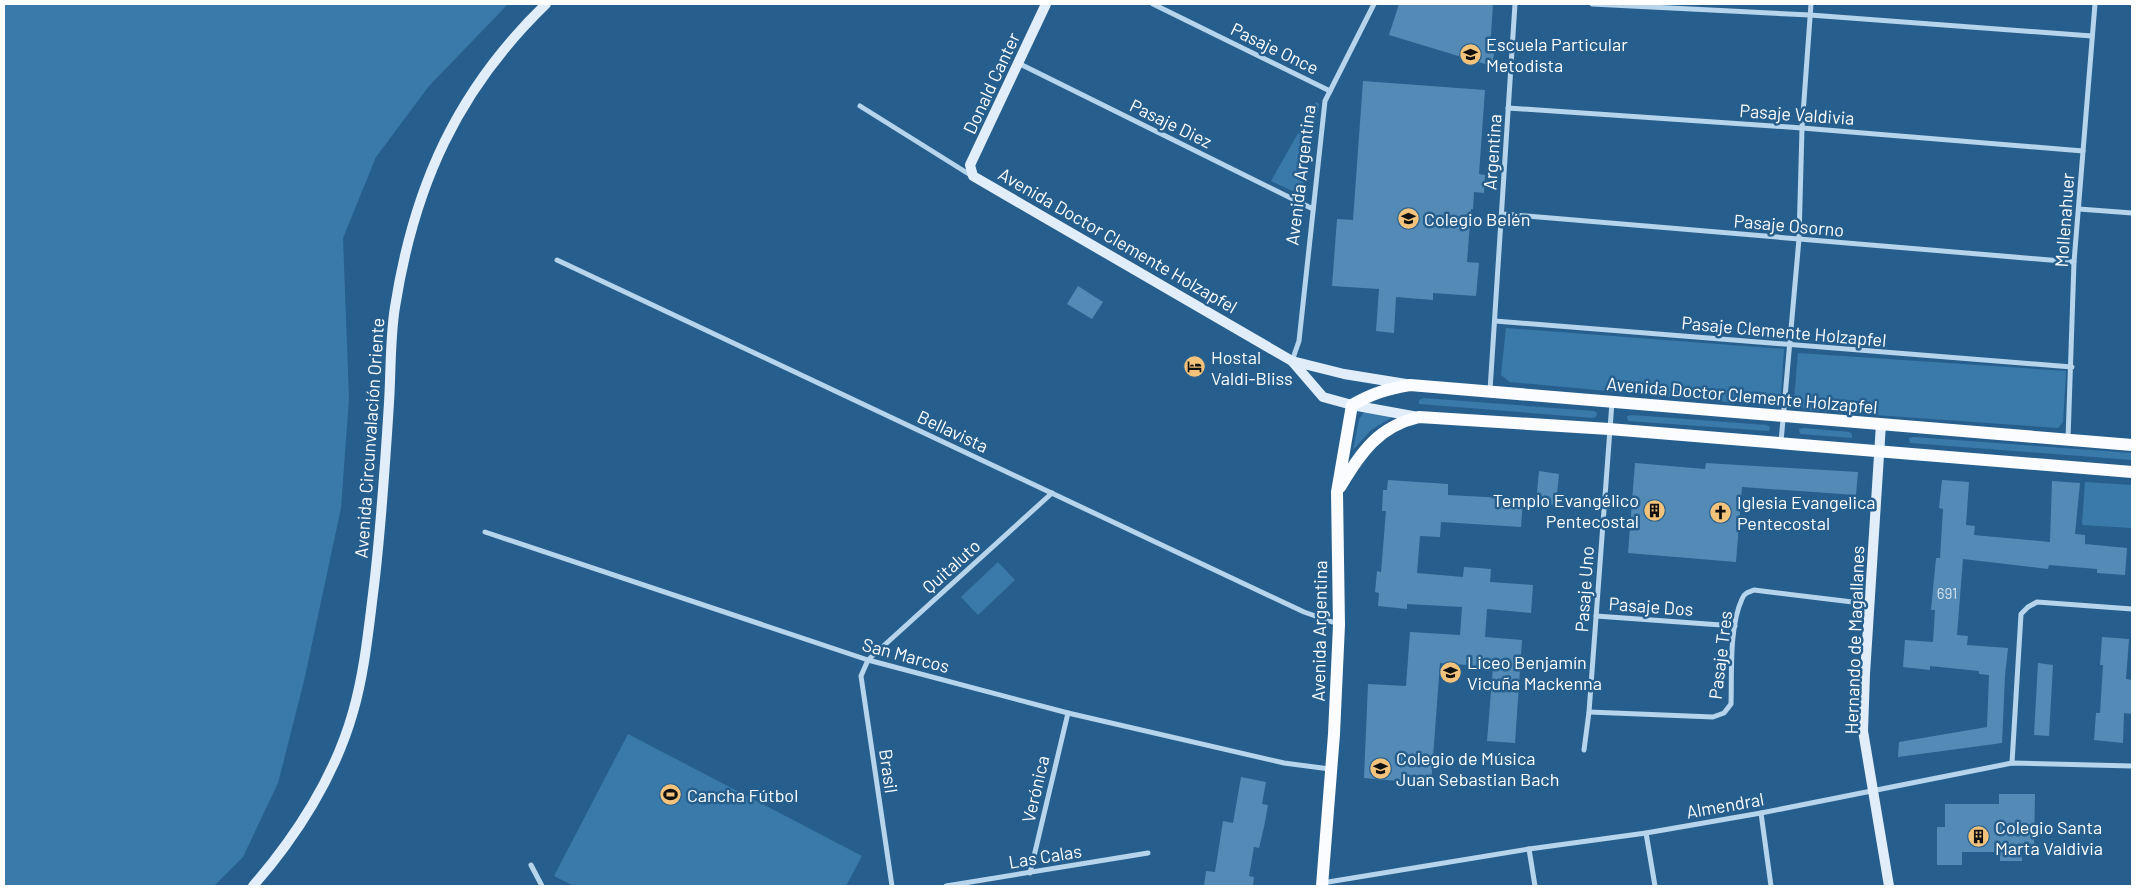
<svg xmlns="http://www.w3.org/2000/svg" width="2136" height="890" font-family="Barlow,sans-serif">
<style>
.green{fill:#3a7aaa}
.building{fill:#538bb6}
.lines{fill:none;stroke-linecap:round;stroke-linejoin:round}
.street{stroke:#b6d4eb;stroke-width:5}
.secondary{stroke:#e1eef9;stroke-width:10}
.primary{stroke:#fafcff;stroke-width:12}
.labels{text-anchor:middle;dominant-baseline:central;stroke-width:5;stroke-linejoin:round;paint-order:stroke}
.number-label{font-size:15px;fill:#d4e2ed}
.poi-label{font-size:18px;fill:#fff;stroke:#265f8d;text-anchor:start}
.street-label{font-size:18px;fill:#fff;stroke:#265f8d}
</style>
<rect width="100%" height="100%" fill="#265f8d"/>
<g class="green">
<polygon points="4,4 508,4 429,86 376,157 343,238 349,398 341,508 304,681 278,783 243,857 214,886 4,886"/>
<polygon points="1316,102 1319,104 1301,195 1271,181"/>
<polygon points="1506,328 1784,349 1780,407 1510,382 1501,375"/>
<polygon points="1798,353 2066,371 2063,422 2058,428 1805,410 1794,399"/>
<polygon points="1424,398 1594,411 1597,413 1596,417 1593,418 1419,404 1419,400"/>
<polygon points="1365,411 1390,415 1391,418 1371,430 1353,450 1359,419"/>
<polygon points="1632,415 1766,425 1770,427 1769,431 1628,421 1627,416"/>
<polygon points="1804,428 1849,432 1852,434 1852,438 1800,434 1799,429"/>
<polygon points="1914,437 2132,453 2132,460 1910,443 1909,438"/>
<polygon points="2085,482 2132,485 2132,528 2082,525"/>
<polygon points="998,562 1015,580 978,615 961,597"/>
<polygon points="628,734 862,856 846,886 574,886 554,876"/>
</g>
<g class="building">
<polygon points="1399,4 1493,4 1490,49 1495,49 1492,64 1485,64 1389,35"/>
<polygon points="1363,81 1485,90 1479,174 1485,175 1484,193 1474,192 1473,209 1471,209 1467,262 1479,263 1476,296 1433,293 1433,300 1396,297 1394,333 1376,331 1379,289 1332,286 1337,219 1353,220"/>
<polygon points="1078,286 1103,302 1092,319 1067,304"/>
<polygon points="1635,463 1705,469 1706,463 1858,472 1856,495 1742,487 1736,562 1628,553"/>
<polygon points="1539,471 1559,474 1556,505 1536,503"/>
<polygon points="1388,480 1448,484 1448,495 1523,499 1521,527 1441,522 1440,537 1420,536 1417,573 1463,577 1464,567 1491,569 1490,582 1533,585 1531,613 1487,609 1485,637 1522,640 1515,743 1487,741 1493,667 1440,663 1431,784 1364,778 1368,684 1406,686 1410,632 1460,635 1462,607 1407,604 1407,609 1378,606 1379,593 1375,592 1377,571 1381,572 1386,511 1382,511 1383,490 1387,490"/>
<polygon points="1942,480 1969,482 1966,525 1975,526 1974,535 2050,542 2052,481 2080,483 2075,534 2085,535 2085,544 2127,548 2125,575 2097,573 2097,569 2049,565 2048,569 1963,559 1957,635 1968,636 1967,645 2008,648 2005,676 2002,743 1898,757 1899,742 1987,727 1989,675 1979,674 1979,671 1930,666 1930,670 1903,667 1905,640 1933,642 1935,610 1931,610 1936,558 1940,558 1943,509 1939,508"/>
<polygon points="2102,637 2129,639 2126,679 2132,680 2132,714 2124,713 2123,743 2094,740 2096,713 2100,713 2103,665 2100,665"/>
<polygon points="2038,663 2053,665 2049,736 2034,735"/>
<polygon points="1241,777 1266,782 1262,804 1268,805 1264,827 1259,848 1254,847 1249,876 1254,877 1253,886 1204,886 1206,871 1215,872 1223,821 1233,823"/>
<polygon points="1999,794 2035,794 2034,847 2021,847 2022,861 2000,861 2000,852 1962,852 1962,865 1937,865 1937,827 1945,827 1945,804 1999,804"/>
</g>
<g class="lines">
<g class="street">
<polyline points="1153,4 1330,91"/>
<polyline points="1592,4 1810,15 2092,36"/>
<polyline points="1018,63 1313,209"/>
<polyline points="860,106 972,176"/>
<polyline points="1508,108 1802,128 2083,151"/>
<polyline points="2079,209 2132,213"/>
<polyline points="1502,214 2074,262"/>
<polyline points="557,260 1304,612 1338,624"/>
<polyline points="1495,321 2072,367"/>
<polyline points="1292,361 1299,341 1325,101 1374,4"/>
<polyline points="1490,390 1515,4"/>
<polyline points="2068,439 2074,262 2095,4"/>
<polyline points="1781,442 1799,239 1802,128 1811,4"/>
<polyline points="485,532 868,660 1068,713 1284,763 1330,769"/>
<polyline points="1596,616 1735,626"/>
<path d="M1589,712L1713,717L1724,713L1731,704C1732,672 1729,627 1742,599C1744,593 1749,592 1754,590L1869,604"/>
<polyline points="1584,750 1589,712 1612,402"/>
<polyline points="2012,763 2021,614 2028,607 2037,602 2132,609"/>
<polyline points="1761,813 1771,886"/>
<polyline points="1646,833 1655,886"/>
<polyline points="1529,849 1535,886"/>
<polyline points="531,865 542,886"/>
<polyline points="1030,873 1068,713"/>
<polyline points="1322,883 1529,849 1646,833 1761,813 2012,763 2132,766"/>
<polyline points="892,886 861,676 868,660 1052,493"/>
<polyline points="946,886 1148,853"/>
</g>
<g class="secondary">
<polyline points="1046,4 970,165 973,176 1292,361 1323,397 1352,405 1418,417"/>
<polyline points="1292,361 1344,374 1406,384"/>
<polyline points="1881,424 1865,674 1863,731 1889,886"/>
<path d="M253,886C296,837 335,776 353,712C364,674 368,634 373,594C381,531 385,467 389,403C391,371 390,338 395,307C414,186 457,90 546,4"/>
</g>
<g class="primary">
<path d="M1340,487C1362,452 1377,427 1419,417L1609,429L2132,472"/>
<path d="M1322,886L1334,734L1339,625L1337,492L1352,405C1373,393 1387,389 1410,385L2132,445"/>
</g>
</g>
<defs>
<symbol id="school-disc" viewBox="-11 -11 22 22"><circle r="9.5" fill="#f4c37b" stroke="#265f8d"/><path d="M0-5L7-2L0 1L-7-2ZM-4 1L0 2.5L4 1V4Q0 6-4 4Z" fill="#111"/></symbol>
<symbol id="hotel-disc" viewBox="-11 -11 22 22"><circle r="9.5" fill="#f4c37b" stroke="#265f8d"/><path d="M-6-4.5h1.5V1H6V5H4.5V3h-9V5H-6ZM-4 0a1.8 1.8 0 1 1 3.6 0ZM.5 0V-2.5h3Q6-2.5 6 0Z" fill="#111"/></symbol>
<symbol id="building-disc" viewBox="-11 -11 22 22"><circle r="9.5" fill="#f4c37b" stroke="#265f8d"/><path d="M-4-6H4V6H1V3H-1V6H-4ZM-2.5-4.3h1.7v1.8h-1.7ZM.8-4.3h1.7v1.8H.8ZM-2.5-1h1.7V.8h-1.7ZM.8-1h1.7V.8H.8Z" fill="#111"/></symbol>
<symbol id="church-disc" viewBox="-11 -11 22 22"><circle r="9.5" fill="#f4c37b" stroke="#265f8d"/><path d="M-1.2-6h2.4v3.5h3.3v2.4h-3.3V6h-2.4V-.1h-3.3v-2.4h3.3Z" fill="#111"/></symbol>
<symbol id="stadium-disc" viewBox="-11 -11 22 22"><circle r="9.5" fill="#f4c37b" stroke="#265f8d"/><path d="M0-5a6.5 5 0 1 0 0 10a6.5 5 0 1 0 0-10ZM-3.5-1.8h7v3.6h-7Z" fill="#111"/></symbol>
</defs>
<g fill-rule="evenodd">
<use href="#school-disc" x="1458" y="42" width="25" height="25"/>
<use href="#school-disc" x="1396" y="206" width="25" height="25"/>
<use href="#hotel-disc" x="1182" y="354" width="25" height="25"/>
<use href="#building-disc" x="1642" y="498" width="25" height="25"/>
<use href="#church-disc" x="1708" y="500" width="25" height="25"/>
<use href="#school-disc" x="1438" y="660" width="25" height="25"/>
<use href="#school-disc" x="1368" y="756" width="25" height="25"/>
<use href="#stadium-disc" x="658" y="782" width="25" height="25"/>
<use href="#building-disc" x="1966" y="824" width="25" height="25"/>
</g>
<g class="labels">
<g class="number-label">
<text x="1947" y="593">691</text>
</g>
<g class="poi-label">
<text x="1486" y="44">Escuela Particular<tspan x="1486" dy="21">Metodista</tspan></text>
<text x="1424" y="219">Colegio Belén</text>
<text x="1211" y="357">Hostal<tspan x="1211" dy="21">Valdi-Bliss</tspan></text>
<text x="1639" y="500" text-anchor="end">Templo Evangélico<tspan x="1639" dy="21">Pentecostal</tspan></text>
<text x="1737" y="502">Iglesia Evangelica<tspan x="1737" dy="21">Pentecostal</tspan></text>
<text x="1467" y="662">Liceo Benjamín<tspan x="1467" dy="21">Vicuña Mackenna</tspan></text>
<text x="1396" y="758">Colegio de Música<tspan x="1396" dy="21">Juan Sebastian Bach</tspan></text>
<text x="687" y="795">Cancha Fútbol</text>
<text x="1995" y="827">Colegio Santa<tspan x="1995" dy="21">Marta Valdivia</tspan></text>
</g>
<g class="street-label">
<text transform="translate(1275 48) rotate(26)">Pasaje Once</text>
<text transform="translate(991 83) rotate(-65)">Donald Canter</text>
<text transform="translate(1797 114) rotate(4)">Pasaje Valdivia</text>
<text transform="translate(1171 123) rotate(26)">Pasaje Diez</text>
<text transform="translate(1492 152) rotate(-86)">Argentina</text>
<text transform="translate(1300 175) rotate(-83)">Avenida Argentina</text>
<text transform="translate(2064 220) rotate(-86)">Mollenahuer</text>
<text transform="translate(1789 225) rotate(5)">Pasaje Osorno</text>
<text transform="translate(1118 240) rotate(30)">Avenida Doctor Clemente Holzapfel</text>
<text transform="translate(1784 331) rotate(5)">Pasaje Clemente Holzapfel</text>
<text transform="translate(1742 395) rotate(5)">Avenida Doctor Clemente Holzapfel</text>
<text transform="translate(953 431) rotate(25)">Bellavista</text>
<text transform="translate(369 438) rotate(-86)">Avenida Circunvalación Oriente</text>
<text transform="translate(951 566) rotate(-42)">Quitaluto</text>
<text transform="translate(1584 589) rotate(-86)">Pasaje Uno</text>
<text transform="translate(1651 606) rotate(4)">Pasaje Dos</text>
<text transform="translate(1319 631) rotate(-89)">Avenida Argentina</text>
<text transform="translate(1854 640) rotate(-88)">Hernando de Magallanes</text>
<text transform="translate(906 655) rotate(15)">San Marcos</text>
<text transform="translate(1720 655) rotate(-83)">Pasaje Tres</text>
<text transform="translate(889 771) rotate(82)">Brasil</text>
<text transform="translate(1035 789) rotate(-77)">Verónica</text>
<text transform="translate(1725 805) rotate(-10)">Almendral</text>
<text transform="translate(1045 856) rotate(-9)">Las Calas</text>
</g>
</g>
<rect width="2136" height="890" fill="none" stroke="#ffffff" stroke-width="10"/>
</svg>
